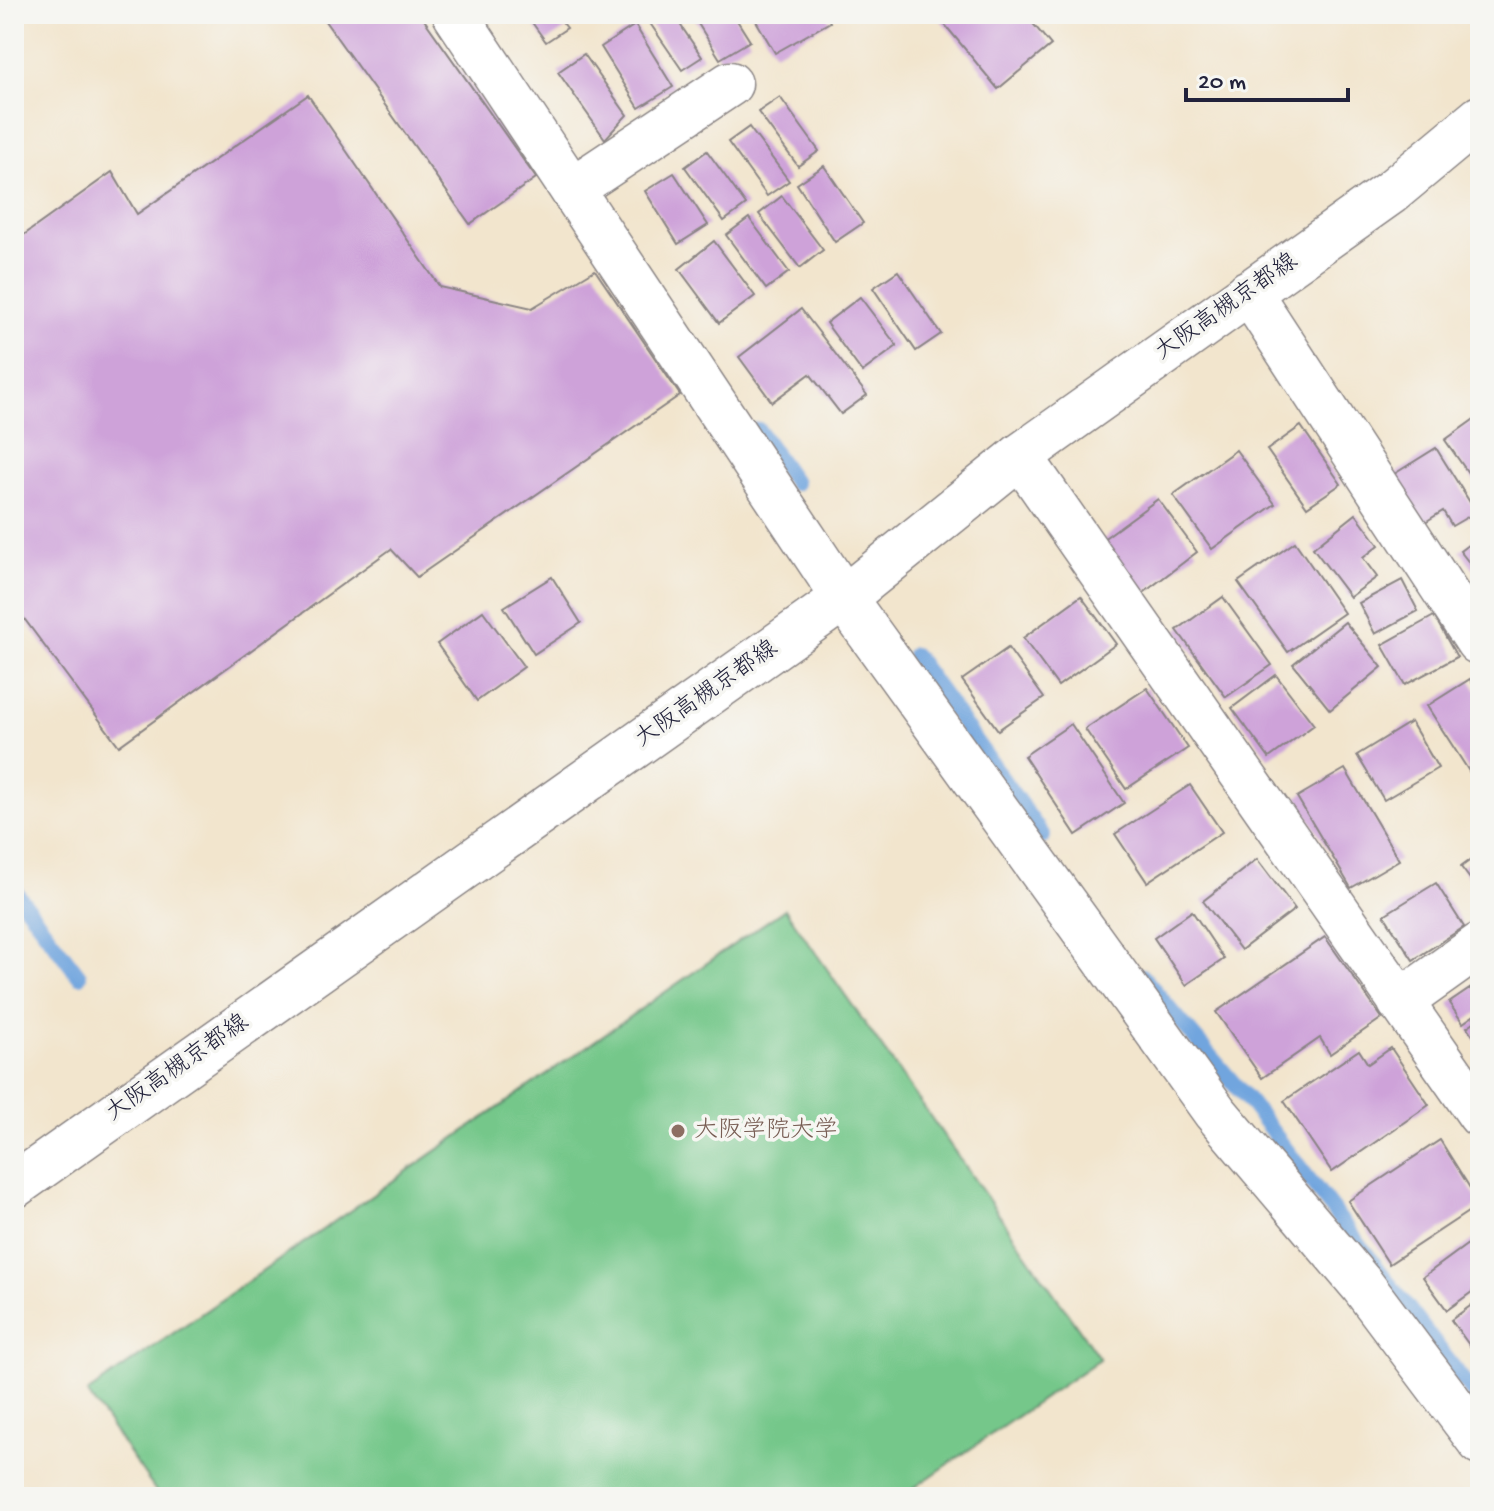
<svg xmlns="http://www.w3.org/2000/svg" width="1494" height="1511" font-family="'Gochi Hand','Klee One',sans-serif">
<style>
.green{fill:#75c78a;stroke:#4c7462;stroke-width:2}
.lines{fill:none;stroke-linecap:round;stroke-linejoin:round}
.stream{stroke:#71a5de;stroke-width:16}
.building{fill:#cea2d9}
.minor-casing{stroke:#8a8484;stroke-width:47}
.major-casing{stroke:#8a8484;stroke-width:47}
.minor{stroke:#fff;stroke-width:44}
.major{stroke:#fff;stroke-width:44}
.education-dot{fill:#8d6e63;stroke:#f6f6f2;stroke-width:3}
.labels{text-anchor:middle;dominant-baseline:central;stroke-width:7;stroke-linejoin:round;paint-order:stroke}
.street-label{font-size:24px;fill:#22223b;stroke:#f6f6f2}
.education-label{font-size:24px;fill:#785e54;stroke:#f6f6f2;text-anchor:start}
</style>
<rect width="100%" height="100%" fill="#f6f6f2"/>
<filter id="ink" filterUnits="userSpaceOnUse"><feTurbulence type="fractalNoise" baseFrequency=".0125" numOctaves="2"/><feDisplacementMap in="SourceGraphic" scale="16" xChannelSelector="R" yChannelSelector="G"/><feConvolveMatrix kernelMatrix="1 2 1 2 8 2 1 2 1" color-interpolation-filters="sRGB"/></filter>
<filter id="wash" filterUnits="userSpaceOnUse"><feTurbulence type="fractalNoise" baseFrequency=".006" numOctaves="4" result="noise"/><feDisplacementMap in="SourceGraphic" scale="32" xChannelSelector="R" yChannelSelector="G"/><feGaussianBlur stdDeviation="1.8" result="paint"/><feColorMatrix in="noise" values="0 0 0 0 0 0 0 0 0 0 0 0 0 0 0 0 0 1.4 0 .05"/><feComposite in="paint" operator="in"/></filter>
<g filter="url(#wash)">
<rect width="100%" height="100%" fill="#f2e5cd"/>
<polygon class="green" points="785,909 1100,1359 901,1497 160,1497 87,1393"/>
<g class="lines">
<g class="stream">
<polyline points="758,430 795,483"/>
<polyline points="914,655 1043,836"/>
<polyline points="14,890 79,976"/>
<polyline points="1142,976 1252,1105 1480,1402"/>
</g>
</g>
<g id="blocks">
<g class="building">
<polygon points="320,14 420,14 536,178 470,224"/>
<polygon points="526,14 556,14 567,28 546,42"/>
<polygon points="649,14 673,14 702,57 682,70 645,16"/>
<polygon points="692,14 733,14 750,41 720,59"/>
<polygon points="752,14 826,14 830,22 775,53"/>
<polygon points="936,14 1025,14 1051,45 998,89"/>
<polygon points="635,25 673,87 639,108 601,47"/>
<polygon points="584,54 627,115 605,139 558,72"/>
<polygon points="308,95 440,287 532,308 595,270 680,395 417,577 391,549 119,746 14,605 14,242 112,172 137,214"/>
<polygon points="780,97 819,151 798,166 758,112"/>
<polygon points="749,127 789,181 767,196 728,142"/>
<polygon points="707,151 746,205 724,221 685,167"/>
<polygon points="824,166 863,223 835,242 797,184"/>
<polygon points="674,173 708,225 678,244 645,191"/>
<polygon points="782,196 823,250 800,268 759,214"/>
<polygon points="749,218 789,272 766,289 726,235"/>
<polygon points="714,241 755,296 719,323 679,269"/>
<polygon points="898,271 941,334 916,351 873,288"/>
<polygon points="860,297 897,346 862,372 826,323"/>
<polygon points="801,309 867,395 841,414 810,374 772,402 739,357"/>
<polygon points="1480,415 1480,486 1478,487 1445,440"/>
<polygon points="1301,426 1341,484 1307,507 1267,450"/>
<polygon points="1436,448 1476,512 1452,526 1443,511 1422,524 1391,476"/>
<polygon points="1236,450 1275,504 1212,549 1173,495"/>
<polygon points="1158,499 1197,552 1142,594 1102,540"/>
<polygon points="1356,514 1379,545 1363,558 1377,577 1350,597 1313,548"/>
<polygon points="1480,536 1480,566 1475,570 1460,551"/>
<polygon points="1295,542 1344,613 1288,652 1238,582"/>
<polygon points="552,577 581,623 534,654 504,607"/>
<polygon points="1402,580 1418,611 1375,634 1359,603"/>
<polygon points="1081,596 1116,644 1058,686 1023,638"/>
<polygon points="1223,597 1272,665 1226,697 1177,630"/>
<polygon points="483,611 524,667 477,701 437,644"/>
<polygon points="1434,616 1457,657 1405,685 1382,645"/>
<polygon points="1345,622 1382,667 1330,710 1293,664"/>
<polygon points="1008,648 1044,698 998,730 962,680"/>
<polygon points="1276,675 1314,725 1269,758 1232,708"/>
<polygon points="1470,679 1480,695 1480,775 1474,779 1427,706"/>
<polygon points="1147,688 1188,748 1126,789 1085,729"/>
<polygon points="1411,722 1438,768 1384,800 1357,755"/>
<polygon points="1071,724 1124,803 1076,835 1024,756"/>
<polygon points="1345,769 1399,860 1351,888 1297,797"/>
<polygon points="1190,785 1222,832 1147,882 1115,834"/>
<polygon points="1480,853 1480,892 1461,867"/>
<polygon points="1257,859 1295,909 1241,950 1203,901"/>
<polygon points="1436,883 1464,927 1413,960 1384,915"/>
<polygon points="1192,911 1224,959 1186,985 1154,938"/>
<polygon points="1325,937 1382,1018 1330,1054 1320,1038 1262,1078 1216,1012"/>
<polygon points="1480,982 1480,1011 1463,1023 1449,1003"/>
<polygon points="1480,1018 1480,1046 1467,1027"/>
<polygon points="1391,1048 1429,1105 1332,1172 1284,1101 1359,1050 1368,1064"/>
<polygon points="1440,1140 1480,1204 1389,1264 1348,1201"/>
<polygon points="1480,1235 1480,1286 1447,1310 1423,1277"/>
<polygon points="1480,1299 1480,1349 1475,1353 1451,1320"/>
</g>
</g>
</g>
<g filter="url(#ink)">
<use href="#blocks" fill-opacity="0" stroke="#8a8484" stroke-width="2"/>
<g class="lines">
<defs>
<g id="minor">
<polyline points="455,14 844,598 1215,1112 1362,1285 1480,1442"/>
<polyline points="572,189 730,84"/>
<polyline points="1249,292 1478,642 1480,641"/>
<polyline points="1020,456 1480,1115"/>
<polyline points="1400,1002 1480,945"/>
</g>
<polyline id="major" points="14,1186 844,598 1020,456 1391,192 1480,118"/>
</defs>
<use href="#minor" class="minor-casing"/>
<use href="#major" class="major-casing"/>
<use href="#minor" class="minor"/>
<use href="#major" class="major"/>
</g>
</g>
<circle class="education-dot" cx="678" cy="1131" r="8"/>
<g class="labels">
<g class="street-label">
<text transform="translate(1227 308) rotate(-35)">大阪高槻京都線</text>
<text transform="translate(707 695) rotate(-35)">大阪高槻京都線</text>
<text transform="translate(178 1069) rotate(-35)">大阪高槻京都線</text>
</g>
<g class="education-label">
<text x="694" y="1131">大阪学院大学</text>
</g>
</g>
<rect width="1494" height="1511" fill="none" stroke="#f6f6f2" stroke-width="48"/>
<path d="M1186 88v12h162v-12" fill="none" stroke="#22223b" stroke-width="4"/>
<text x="1198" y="88" font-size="24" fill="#22223b" stroke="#f6f6f2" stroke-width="6" paint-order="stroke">20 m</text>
</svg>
